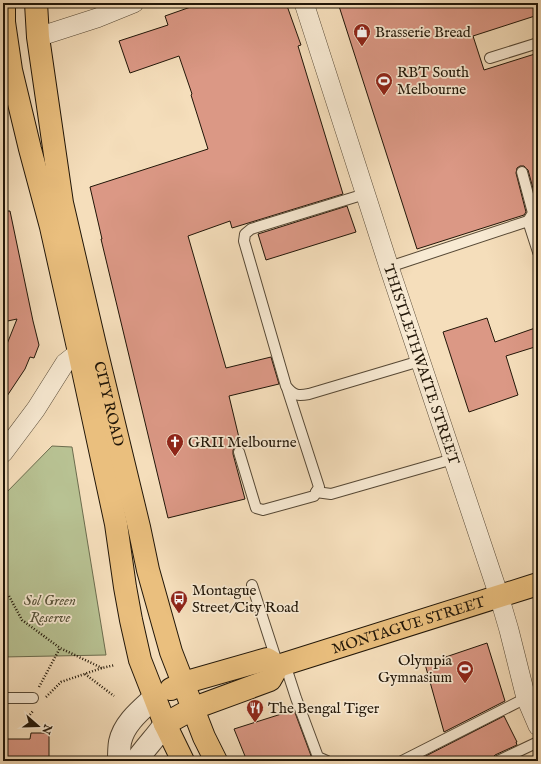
<svg xmlns="http://www.w3.org/2000/svg" width="541" height="764" font-family="'IM FELL English',serif">
<style>
.green{fill:#b8c293;stroke:#6c6c4e}
.building{fill:#db9885;stroke:#211608}
.lines{fill:none;stroke-linecap:round;stroke-linejoin:round}
.service-casing{stroke:#564835;stroke-width:12}
.minor-casing{stroke:#564835;stroke-width:20}
.tertiary-casing{stroke:#564835;stroke-width:24}
.primary-casing{stroke:#211608;stroke-width:24}
.path{stroke:#211608;stroke-width:2.5;stroke-dasharray:1 2;stroke-linecap:butt}
.service{stroke:#f8ead3;stroke-width:10}
.minor{stroke:#f8ead3;stroke-width:19}
.tertiary{stroke:#f8ead3;stroke-width:22}
.primary{stroke:#eabf7e;stroke-width:22}
.labels{text-anchor:middle;dominant-baseline:central;stroke-width:3.5;stroke-linejoin:round;paint-order:stroke}
.poi-label{font-size:15px;fill:#211608;stroke:#f8ead3;text-anchor:start}
.street-label{font-size:15px;fill:#211608;stroke:#f8ead3}
.park-label{font-size:15px;font-style:italic;fill:#565239;stroke:#f8ead3}
</style>
<rect width="100%" height="100%" fill="#f5debb"/>
<filter id="stains"><feTurbulence type="fractalNoise" baseFrequency=".005" numOctaves="4"/><feColorMatrix values="0 0 0 0 .2 0 0 0 0 .09 0 0 0 0 .02 0 0 0 .5 -.17"/></filter>
<radialGradient id="worn" r=".72"><stop offset=".6" stop-color="#630" stop-opacity="0"/><stop offset="1" stop-color="#630" stop-opacity=".3"/></radialGradient>
<polygon class="green" points="52,446 72,447 106,655 3,657 3,496"/>
<g class="building">
<polygon points="202,3 286,3 301,45 298,46 343,194 232,228 230,221 188,236 226,368 271,357 279,384 229,396 241,446 238,446 235,447 233,450 233,454 245,499 168,518 101,239 102,239 90,187 208,149 191,95 192,94 179,56 130,73 119,41 168,25 165,16"/>
<polygon points="338,3 538,3 538,15 473,36 484,70 538,53 538,207 528,170 524,166 520,166 517,168 516,173 526,212 524,215 417,249"/>
<polygon points="347,206 356,232 266,260 258,234"/>
<polygon points="3,211 10,211 33,321 39,345 34,358 30,357 25,369 3,402 3,354 17,319 3,322"/>
<polygon points="487,318 495,342 538,327 538,346 506,356 518,395 469,412 443,332"/>
<polygon points="487,643 505,701 444,732 425,664"/>
<polygon points="294,710 313,761 247,761 234,729"/>
<polygon points="504,716 517,742 516,742 517,745 495,755 492,758 492,761 416,761"/>
<polygon points="31,733 49,733 49,761 3,761 3,739 30,739"/>
</g>
<g class="lines">
<defs>
<g id="service">
<polyline points="490,58 538,43"/>
<polyline points="522,172 533,213 528,221"/>
<path d="M365,194L251,229L245,234L244,241L286,386C294,396 298,396 309,394L420,361"/>
<polyline points="389,267 528,221 538,252"/>
<polyline points="239,452 256,508 263,510 314,496 319,487 287,388"/>
<polyline points="316,492 331,494 453,459"/>
<polyline points="252,585 277,662"/>
<polyline points="285,664 296,698 318,757 327,761"/>
<polyline points="3,698 33,698"/>
<polyline points="402,761 526,698"/>
<polyline points="498,761 538,742"/>
</g>
<g id="minor">
<path id="s1" d="M304,3L389,267L499,596L509,630L526,698L538,726"/>
<polyline points="38,37 97,18 134,3"/>
<polyline points="3,453 36,409 65,363 79,352 92,347"/>
</g>
<g id="tertiary">
<path d="M119,761C119,755 119,748 120,742C124,723 141,710 155,697"/>
<path d="M136,761C145,748 156,737 165,724"/>
</g>
<g id="primary">
<polyline points="4,3 4,22 11,70 30,149 51,227 79,352 116,524 125,587 131,620 140,660 165,724 183,761"/>
<path id="s2" d="M36,3L38,37L62,203L95,345L139,527L148,570L171,652L204,737L216,761"/>
<polyline points="171,689 183,683 267,659 278,666"/>
<path id="s3" d="M165,724L194,708L270,680L278,666L538,584"/>
</g>
</defs>
<use href="#service" class="service-casing"/>
<use href="#minor" class="minor-casing"/>
<use href="#tertiary" class="tertiary-casing"/>
<use href="#primary" class="primary-casing"/>
<g class="path">
<polyline points="3,596 9,596 22,620 60,648"/>
<polyline points="85,674 114,696"/>
<polyline points="39,687 60,648 102,668"/>
<polyline points="46,697 61,682 102,668 115,665"/>
<polyline points="28,717 33,711"/>
</g>
<use href="#service" class="service"/>
<use href="#minor" class="minor"/>
<use href="#tertiary" class="tertiary"/>
<use href="#primary" class="primary"/>
</g>
<defs>
<symbol id="shop-pin" viewBox="-11 -11 22 30"><path d="M0 17L-7.5 6A9.5 9.5 0 1 1 7.5 6Z" fill="#8f2418" stroke="#f8ead3"/><path d="M-5-2.5h2.3a2.7 3.5 0 0 1 5.4 0H5L5.5 6h-11ZM-1.5-2.5h3a1.5 2.3 0 0 0-3 0Z" fill="#fff"/></symbol>
<symbol id="stadium-pin" viewBox="-11 -11 22 30"><path d="M0 17L-7.5 6A9.5 9.5 0 1 1 7.5 6Z" fill="#8f2418" stroke="#f8ead3"/><path d="M0-5a6.5 5 0 1 0 0 10a6.5 5 0 1 0 0-10ZM-3.5-1.8h7v3.6h-7Z" fill="#fff"/></symbol>
<symbol id="church-pin" viewBox="-11 -11 22 30"><path d="M0 17L-7.5 6A9.5 9.5 0 1 1 7.5 6Z" fill="#8f2418" stroke="#f8ead3"/><path d="M-1.2-6h2.4v3.5h3.3v2.4h-3.3V6h-2.4V-.1h-3.3v-2.4h3.3Z" fill="#fff"/></symbol>
<symbol id="bus-pin" viewBox="-11 -11 22 30"><path d="M0 17L-7.5 6A9.5 9.5 0 1 1 7.5 6Z" fill="#8f2418" stroke="#f8ead3"/><path d="M-5-6H5V4H4V6H2V4H-2V6H-4V4H-5ZM-3.5-4V0h7V-4ZM-3.5 1.2v1.5H-2V1.2ZM2 1.2v1.5H3.5V1.2Z" fill="#fff"/></symbol>
<symbol id="restaurant-pin" viewBox="-11 -11 22 30"><path d="M0 17L-7.5 6A9.5 9.5 0 1 1 7.5 6Z" fill="#8f2418" stroke="#f8ead3"/><path d="M-5-6h1v4h1v-4h1v4h1v-4h1v5L-1.5 .5V6h-2V.5L-5-1ZM5-6V6H3V1.5H1.5Q1.5-4 5-6Z" fill="#fff"/></symbol>
</defs>
<g fill-rule="evenodd">
<use href="#shop-pin" x="352" y="22" width="20" height="27"/>
<use href="#stadium-pin" x="374" y="71" width="20" height="27"/>
<use href="#church-pin" x="165" y="432" width="20" height="27"/>
<use href="#bus-pin" x="169" y="589" width="20" height="27"/>
<use href="#stadium-pin" x="455" y="659" width="20" height="27"/>
<use href="#restaurant-pin" x="245" y="698" width="20" height="27"/>
</g>
<g class="labels">
<g class="poi-label">
<text x="375" y="32">Brasserie Bread</text>
<text x="397" y="72">RBT South<tspan x="397" dy="17">Melbourne</tspan></text>
<text x="188" y="442">GRII Melbourne</text>
<text x="192" y="590">Montague<tspan x="192" dy="17">Street/City Road</tspan></text>
<text x="452" y="660" text-anchor="end">Olympia<tspan x="452" dy="17">Gymnasium</tspan></text>
<text x="268" y="708">The Bengal Tiger</text>
</g>
<g class="street-label">
<text stroke="none"><textPath href="#s1" startOffset="380">THISTLETHWAITE STREET</textPath></text>
<text stroke="none"><textPath href="#s2" startOffset="408">CITY ROAD</textPath></text>
<text stroke="none"><textPath href="#s3" startOffset="267">MONTAGUE STREET</textPath></text>
</g>
<g class="park-label">
<text x="50" y="600">Sol Green<tspan x="50" dy="17">Reserve</tspan></text>
</g>
</g>
<rect width="541" height="764" fill="none" stroke="#f5debb" stroke-width="16"/>
<rect x="4" y="4" width="533" height="756" fill="none" stroke="#211608" stroke-width="2"/>
<rect x="8" y="8" width="525" height="748" fill="none" stroke="#211608"/>
<g transform="translate(38 726) rotate(110)" stroke="#f8ead3" stroke-width="3" paint-order="stroke">
<path d="M0-3L7 15L0 10L-7 15Z" fill="#211608"/>
<text y="-6" font-size="11" font-weight="bold" text-anchor="middle" fill="#211608">N</text>
</g>
<rect width="100%" height="100%" filter="url(#stains)"/>
<rect width="100%" height="100%" fill="url(#worn)"/>
</svg>
